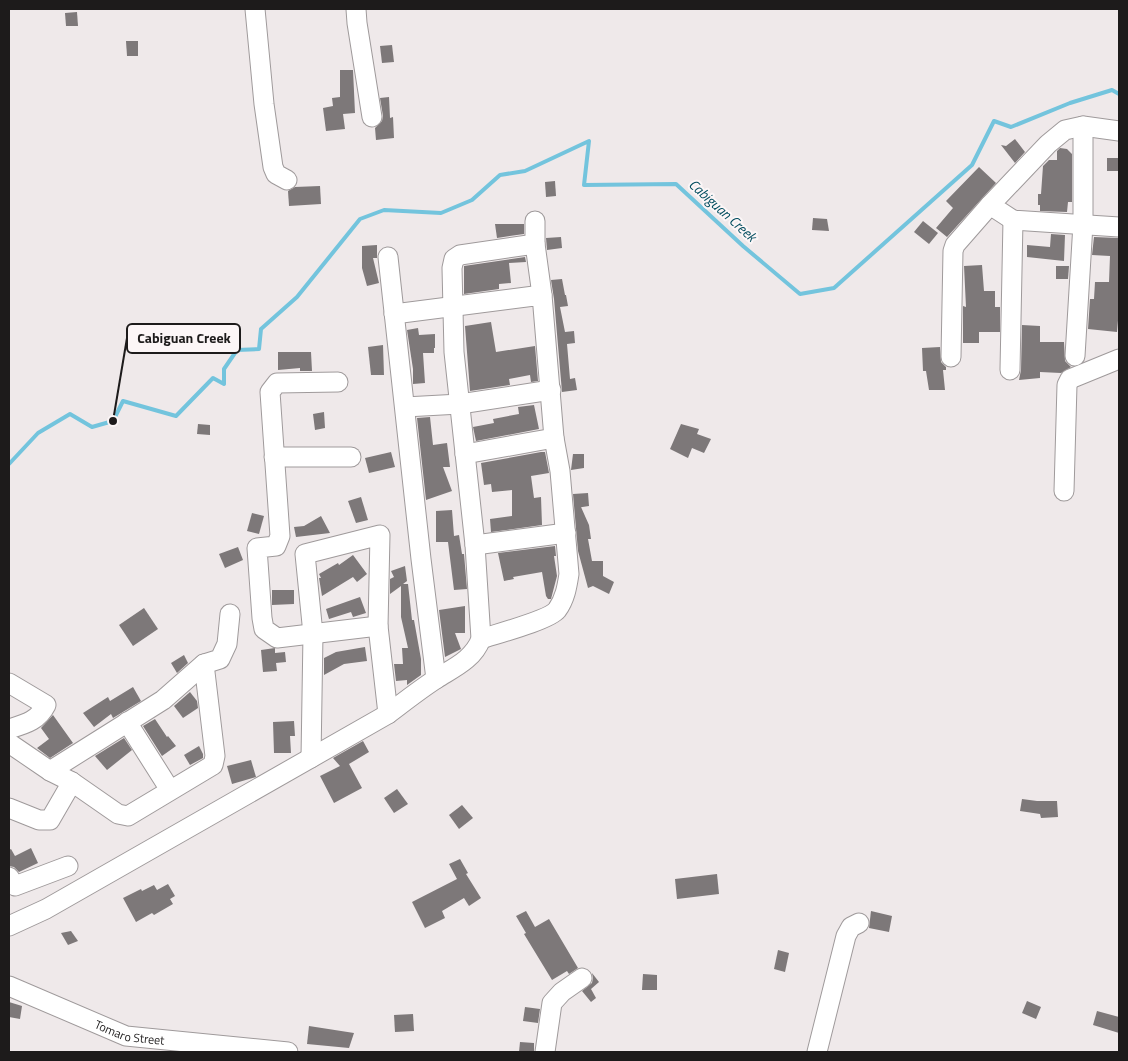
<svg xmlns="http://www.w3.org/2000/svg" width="1128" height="1061" font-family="'Titillium Web',sans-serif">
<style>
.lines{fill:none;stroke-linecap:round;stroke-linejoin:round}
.stream{stroke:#73c4dd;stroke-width:4}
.building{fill:#7d7879}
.minor-casing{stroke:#9f9a9b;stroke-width:21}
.minor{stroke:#fff;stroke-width:19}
.labels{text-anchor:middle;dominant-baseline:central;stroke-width:4;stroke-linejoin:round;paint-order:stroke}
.street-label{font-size:12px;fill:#1d1b1b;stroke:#fcf6f7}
.water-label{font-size:14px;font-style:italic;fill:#004c5e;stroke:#fcf6f7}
.leader{fill:none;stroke:#1d1b1b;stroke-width:2}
.callout-dot{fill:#1d1b1b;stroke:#fcf6f7;stroke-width:2}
.callout{fill:#fcf6f7;stroke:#1d1b1b;stroke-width:2}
.callout-label{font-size:14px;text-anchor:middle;font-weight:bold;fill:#1d1b1b}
</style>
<rect width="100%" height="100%" fill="#efe9ea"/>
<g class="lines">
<polyline class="stream" points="9,464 38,433 70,414 92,427 113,421 123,401 176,416 213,378 224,384 224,369 237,350 259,349 261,329 297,297 360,219 384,210 441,213 472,200 500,175 525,171 589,141 584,185 676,184 743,246 800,294 834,288 972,165 994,121 1011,127 1070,103 1112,90 1119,94"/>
</g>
<g class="building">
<polygon points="77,12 78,26 66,26 65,13"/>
<polygon points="126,41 138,41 138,56 127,56"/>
<polygon points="392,45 394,62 382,63 380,46"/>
<polygon points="340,70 353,70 355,113 343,114 345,129 326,131 323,108 333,106 332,98 340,97"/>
<polygon points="389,97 390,118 393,117 394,138 376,140 375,128 382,121 383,116 380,98"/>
<polygon points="1015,139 1025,152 1015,163 1001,145 1006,146"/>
<polygon points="1060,148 1067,149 1072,154 1072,202 1068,202 1067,212 1040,211 1040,205 1038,205 1038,194 1041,194 1043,166 1049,160 1057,160 1057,151"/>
<rect x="1107" y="158" width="12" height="13"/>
<polygon points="979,167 996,183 947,237 936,228 953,208 946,201"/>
<polygon points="555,181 556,196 546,197 545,182"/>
<polygon points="320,186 321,204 289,206 288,191 295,187"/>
<polygon points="813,218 827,219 829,231 812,230"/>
<polygon points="923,221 938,233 929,244 914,232"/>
<polygon points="495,224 524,224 524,234 497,238"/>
<polygon points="1051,234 1065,235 1064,261 1027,257 1027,245 1050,247"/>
<polygon points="561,237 562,248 547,250 546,238"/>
<polygon points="1094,237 1119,238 1119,309 1117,332 1088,329 1090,299 1094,299 1095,282 1109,282 1110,256 1092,255"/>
<polygon points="377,245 377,258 373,258 379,283 367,286 362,268 362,246"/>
<polygon points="525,257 526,262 509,263 511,283 499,284 499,289 464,294 464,266"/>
<polygon points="982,265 984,291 995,291 995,307 1000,307 1000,332 979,332 979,343 963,343 963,306 966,307 964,266"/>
<polygon points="1056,266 1069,266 1068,279 1056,279"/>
<polygon points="562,279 565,295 566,295 568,306 560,307 565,332 574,331 575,343 567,344 570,379 575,378 577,390 562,392 554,299 551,280"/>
<polygon points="491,322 496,352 535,346 538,381 531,382 530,375 509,379 510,385 470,391 465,326"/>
<polygon points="1022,325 1040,326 1040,342 1064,342 1065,361 1071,367 1061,373 1040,372 1040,378 1019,380 1021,370"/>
<polygon points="418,328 419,335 435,334 435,348 434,348 434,353 423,353 425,383 413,384 413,369 407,330"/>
<polygon points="383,345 384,375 371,375 368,347"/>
<polygon points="940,347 941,362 946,367 946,370 943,370 945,390 929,390 926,371 923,371 922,348"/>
<polygon points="278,352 311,352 312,371 300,371 300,368 278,370"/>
<polygon points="534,405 539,429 476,441 473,427 494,423 493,419 519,414 518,407"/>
<polygon points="324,412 325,428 315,430 313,414"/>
<polygon points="430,417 433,445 447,443 450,467 443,467 452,491 426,500 417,418"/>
<polygon points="198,424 210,425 210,435 197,434"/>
<polygon points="681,424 699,429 697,434 711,439 704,453 692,448 688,458 670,449"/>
<polygon points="391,452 395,467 369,473 365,458"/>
<polygon points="541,452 545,452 549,473 531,476 534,498 541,497 542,525 491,532 490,519 512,516 512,490 492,492 491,484 484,485 481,463"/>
<polygon points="573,454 584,454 584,468 571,470"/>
<polygon points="588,493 589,506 576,508 581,507 589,525 591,539 588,539 592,561 603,561 603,576 614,582 609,594 593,586 588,588 578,551 573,494"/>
<polygon points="361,497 368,520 356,523 348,501"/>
<polygon points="452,510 454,536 459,535 462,554 464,554 467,589 454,590 448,542 436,542 436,511"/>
<polygon points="252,513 264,516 259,534 247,531"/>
<polygon points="321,516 330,533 296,537 294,527 304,526"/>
<polygon points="555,546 556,556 554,556 557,576 551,599 548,599 546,596 542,572 513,577 514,579 504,581 498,553"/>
<polygon points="238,547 243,560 225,568 219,554"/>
<polygon points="353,555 367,574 357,582 353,577 322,596 319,578 321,578 319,574 338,563 339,565"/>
<polygon points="405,566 407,581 403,584 408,584 412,620 414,620 421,659 421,675 407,685 407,680 396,681 394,664 403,664 402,648 408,648 401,617 401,586 390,594 390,579 394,577 391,571"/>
<polygon points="272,590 294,590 294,604 272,605"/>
<polygon points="360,597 366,613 353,617 351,612 329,619 326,609"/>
<polygon points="465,606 465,633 455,633 461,649 445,657 439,610"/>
<polygon points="144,608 158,629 133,646 119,625"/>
<polygon points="365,647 367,661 344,664 324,675 324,658 336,652"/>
<polygon points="275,648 275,653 285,652 286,662 276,663 277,671 263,672 261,650"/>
<polygon points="184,655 188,663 177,673 171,663"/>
<polygon points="133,687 141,701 113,718 111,714 94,727 83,713 108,697 110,701"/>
<polygon points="190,692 197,701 198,708 183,718 174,706"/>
<polygon points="53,715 73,743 50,758 37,748 49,739 41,728"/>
<polygon points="155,719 167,737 168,736 176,746 162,756 143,726"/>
<polygon points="294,721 295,736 290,736 291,753 274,753 273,722"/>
<polygon points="124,738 132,750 107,770 95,756"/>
<polygon points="363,741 369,752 349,764 362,788 334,803 320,776 340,766 333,758"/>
<polygon points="199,746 203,754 203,758 190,765 184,755"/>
<polygon points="251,760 256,777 232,784 227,766"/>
<polygon points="397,789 408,804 394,813 384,798"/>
<polygon points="1022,799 1037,801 1057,801 1058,817 1041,818 1040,814 1020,811"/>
<polygon points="462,805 473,818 459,829 449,815"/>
<polygon points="31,848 38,863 19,872 14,867 9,866 9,850 11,849 15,856"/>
<polygon points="460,859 468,873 466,874 481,898 469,906 464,898 442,911 445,918 425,928 412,902 457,879 449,864"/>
<polygon points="717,874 719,894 677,899 675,879"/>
<polygon points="168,884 175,896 170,899 173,904 154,915 152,913 136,922 123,898 141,889 142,891 154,885 157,890"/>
<polygon points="526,911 535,927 549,919 578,968 569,974 567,971 552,980 524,934 526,933 516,916"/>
<polygon points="871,911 892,916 889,932 869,928"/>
<polygon points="71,931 78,941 68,945 61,933"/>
<polygon points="778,950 789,953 785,972 774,969"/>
<polygon points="592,973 599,982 591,989 596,998 591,1002 582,991 592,983 593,978"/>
<polygon points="643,974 657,975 657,990 642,990"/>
<polygon points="1027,1001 1041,1007 1036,1019 1022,1013"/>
<polygon points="9,1002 22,1006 20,1019 9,1017"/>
<polygon points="525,1007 540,1009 538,1023 523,1021"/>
<polygon points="1097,1011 1119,1017 1119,1033 1093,1025"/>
<polygon points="413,1014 414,1031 395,1032 394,1015"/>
<polygon points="309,1026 354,1033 349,1048 307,1044"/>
<polygon points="520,1042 534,1043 534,1052 519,1052"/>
</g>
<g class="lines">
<defs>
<g id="minor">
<polyline points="255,9 264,104 273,167 276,174 287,180"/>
<polyline points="356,9 357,23 372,117"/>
<polyline points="1119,131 1083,126 1065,130 1048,144 990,205 1013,220 1119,227"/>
<polyline points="535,221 535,244 542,295"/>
<polyline points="388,257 421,559 436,679"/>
<path d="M394,314L542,295L554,438L560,471L569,574C567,587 565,599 557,610C549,620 496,634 481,639"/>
<polyline points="1075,356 1083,224 1083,126"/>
<polyline points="951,357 953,251 955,245 990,205"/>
<polyline points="1010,370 1013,220"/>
<polyline points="338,382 277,383 270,392 280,536 276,546 257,548 262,618 264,629 277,638 378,626"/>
<polyline points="405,407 460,404 551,390"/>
<polyline points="465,454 554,438"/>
<polyline points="274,457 351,457"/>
<polyline points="1064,491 1067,385 1070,379 1119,359"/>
<polyline points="475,545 566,533"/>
<path d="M9,683L46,705C38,721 25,724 9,729"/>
<polyline points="127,722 170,790"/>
<polyline points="9,743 50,771 72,782 118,814 128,816 213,765 215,756 204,664"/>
<polyline points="311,758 313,634 305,554 380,535 378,626 388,714"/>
<polyline points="50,771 163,700 204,664 220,659 227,644 230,614"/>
<polyline points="9,808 39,820 50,820 72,782"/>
<polyline points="9,877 15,886 68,866"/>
<path d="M9,926L46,909L388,714C404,702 419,690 436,679C453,668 473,660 481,639L475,545L454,352L452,268L454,259L460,255L535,244"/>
<path id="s1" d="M9,986L126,1036L288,1052"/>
<polyline points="545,1052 552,1003 562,992 582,978"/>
<polyline points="817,1052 846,936 851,927 859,923"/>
</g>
</defs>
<use href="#minor" class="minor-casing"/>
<use href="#minor" class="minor"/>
</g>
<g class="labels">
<g class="street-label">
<text stroke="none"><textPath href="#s1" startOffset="130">Tomaro Street</textPath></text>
</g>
<g class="water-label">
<text transform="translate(723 210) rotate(42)">Cabiguan Creek</text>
</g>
</g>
<path class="leader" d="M113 421L127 338"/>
<circle class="callout-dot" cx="113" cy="421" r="5"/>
<rect class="callout" x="127" y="324" width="113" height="29" rx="5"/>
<g class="callout-label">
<text x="184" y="343">Cabiguan Creek</text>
</g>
<rect width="1128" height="1061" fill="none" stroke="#1d1b1b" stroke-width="20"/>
</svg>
